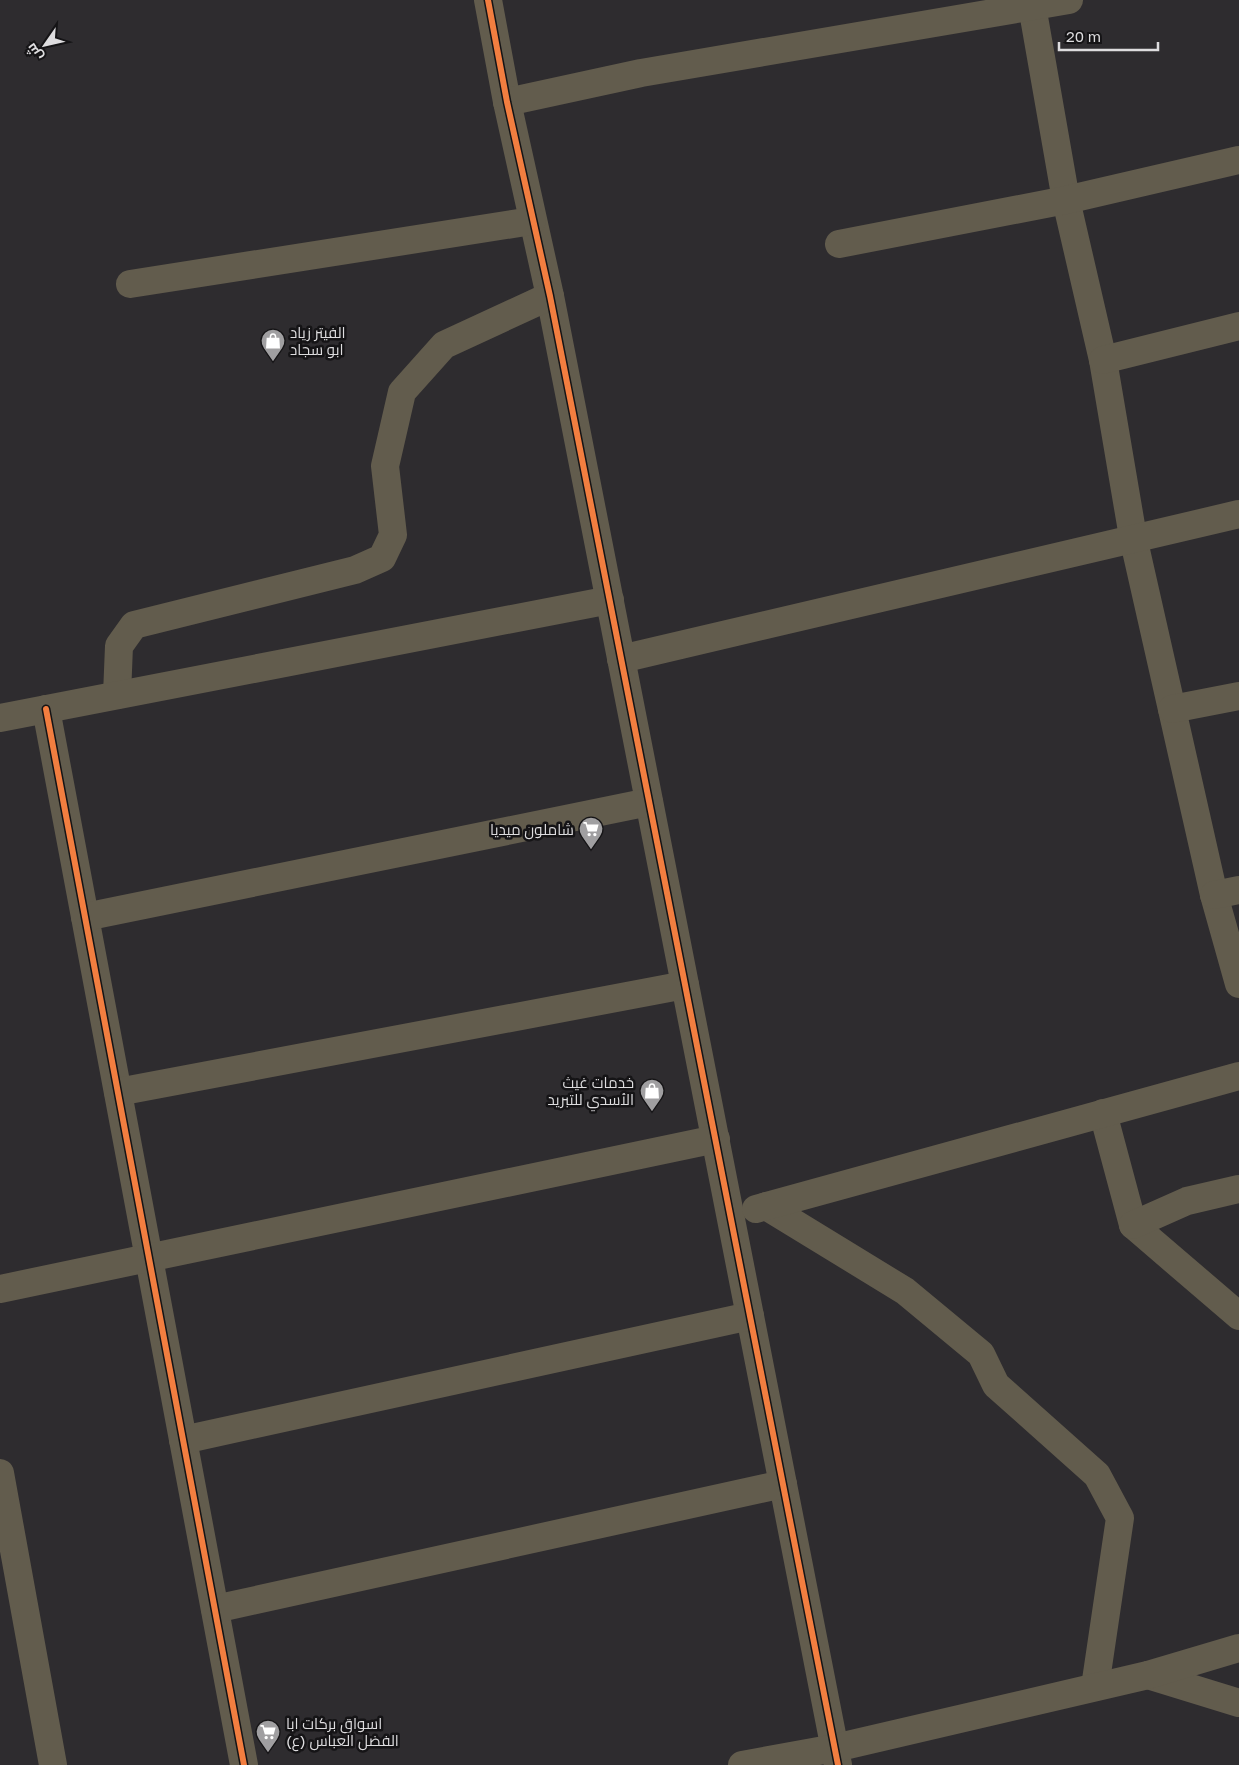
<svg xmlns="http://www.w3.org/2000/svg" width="1239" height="1765" font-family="'Golos Text',Cairo,sans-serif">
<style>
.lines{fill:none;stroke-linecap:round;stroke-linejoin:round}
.minor{stroke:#625c4d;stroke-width:28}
.cycleway-casing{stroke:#151416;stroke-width:9}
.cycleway{stroke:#f27e40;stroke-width:6}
.labels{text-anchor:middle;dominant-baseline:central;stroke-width:5;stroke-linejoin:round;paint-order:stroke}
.poi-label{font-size:15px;fill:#dedddf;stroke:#151416;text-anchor:start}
</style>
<rect width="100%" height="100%" fill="#2e2c2f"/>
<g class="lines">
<g class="minor">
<polyline points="488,0 507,102 550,296 838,1765"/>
<polyline points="1031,0 1066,200 1103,360 1133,537 1214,895 1239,984"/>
<polyline points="507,102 641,73 1069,0"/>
<polyline points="839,244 1066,200 1239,160"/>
<polyline points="130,284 532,221"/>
<polyline points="1103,360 1239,326"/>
<polyline points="621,659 1239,514"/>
<polyline points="117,695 119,646 134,625 355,570 382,558 393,535 385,466 402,392 444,345 550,296"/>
<polyline points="46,709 244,1765"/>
<polyline points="1172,709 1239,696"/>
<polyline points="0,718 610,600"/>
<polyline points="1214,895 1239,890"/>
<polyline points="85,917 649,802"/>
<polyline points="118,1092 685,985"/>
<polyline points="1103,1113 1133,1225 1239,1316"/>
<polyline points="766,1206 905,1291 981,1354 996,1385 1097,1475 1120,1518 1095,1687"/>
<polyline points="756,1209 1239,1076"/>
<polyline points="1133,1225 1187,1201 1239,1189"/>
<polyline points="0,1289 716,1139"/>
<polyline points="183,1440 750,1316"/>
<polyline points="0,1473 53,1765"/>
<polyline points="215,1609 783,1484"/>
<polyline points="1148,1675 1239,1703"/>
<polyline points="742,1765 835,1748 1148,1675 1239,1648"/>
</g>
<defs>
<g id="cycleway">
<polyline points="488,0 507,102 550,296 838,1765"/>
<polyline points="46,709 244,1765"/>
</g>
</defs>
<use href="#cycleway" class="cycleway-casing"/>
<use href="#cycleway" class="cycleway"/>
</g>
<defs>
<symbol id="shop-pin" viewBox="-11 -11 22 30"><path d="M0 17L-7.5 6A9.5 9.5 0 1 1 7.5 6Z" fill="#a09fa1" stroke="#151416"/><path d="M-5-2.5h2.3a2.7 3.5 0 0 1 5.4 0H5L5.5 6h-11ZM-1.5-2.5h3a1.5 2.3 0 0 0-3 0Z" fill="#fff"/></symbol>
<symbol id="supermarket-pin" viewBox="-11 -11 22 30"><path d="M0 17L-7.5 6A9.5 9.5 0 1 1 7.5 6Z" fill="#a09fa1" stroke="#151416"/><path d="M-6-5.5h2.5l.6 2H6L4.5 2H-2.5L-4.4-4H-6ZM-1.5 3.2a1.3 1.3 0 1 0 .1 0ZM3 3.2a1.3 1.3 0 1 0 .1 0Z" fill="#fff"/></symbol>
</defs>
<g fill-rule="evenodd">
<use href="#shop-pin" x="259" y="327" width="28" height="38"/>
<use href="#supermarket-pin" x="577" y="815" width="28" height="38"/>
<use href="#shop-pin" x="638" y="1077" width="28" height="38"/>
<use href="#supermarket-pin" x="254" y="1718" width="28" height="38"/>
</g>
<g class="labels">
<g class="poi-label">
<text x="290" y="332">الفيتر زياد<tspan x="290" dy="17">ابو سجاد</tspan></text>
<text x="574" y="829" text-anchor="end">شاملون ميديا</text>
<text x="634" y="1082" text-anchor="end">خدمات غيث<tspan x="634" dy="17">الأسدي للتبريد</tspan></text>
<text x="286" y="1723">اسواق بركات ابا<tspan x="286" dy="17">الفضل العباس (ع)</tspan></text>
</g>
</g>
<g transform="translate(45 45) rotate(236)" stroke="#151416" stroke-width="4" paint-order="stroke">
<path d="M0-4L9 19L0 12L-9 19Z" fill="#dedddf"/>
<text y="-8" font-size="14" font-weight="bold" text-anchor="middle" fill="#dedddf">ش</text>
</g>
<path d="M1059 42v8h99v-8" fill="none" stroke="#dedddf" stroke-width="2.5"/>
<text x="1066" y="42" font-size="15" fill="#dedddf" stroke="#151416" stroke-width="4" paint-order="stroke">20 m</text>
</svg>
